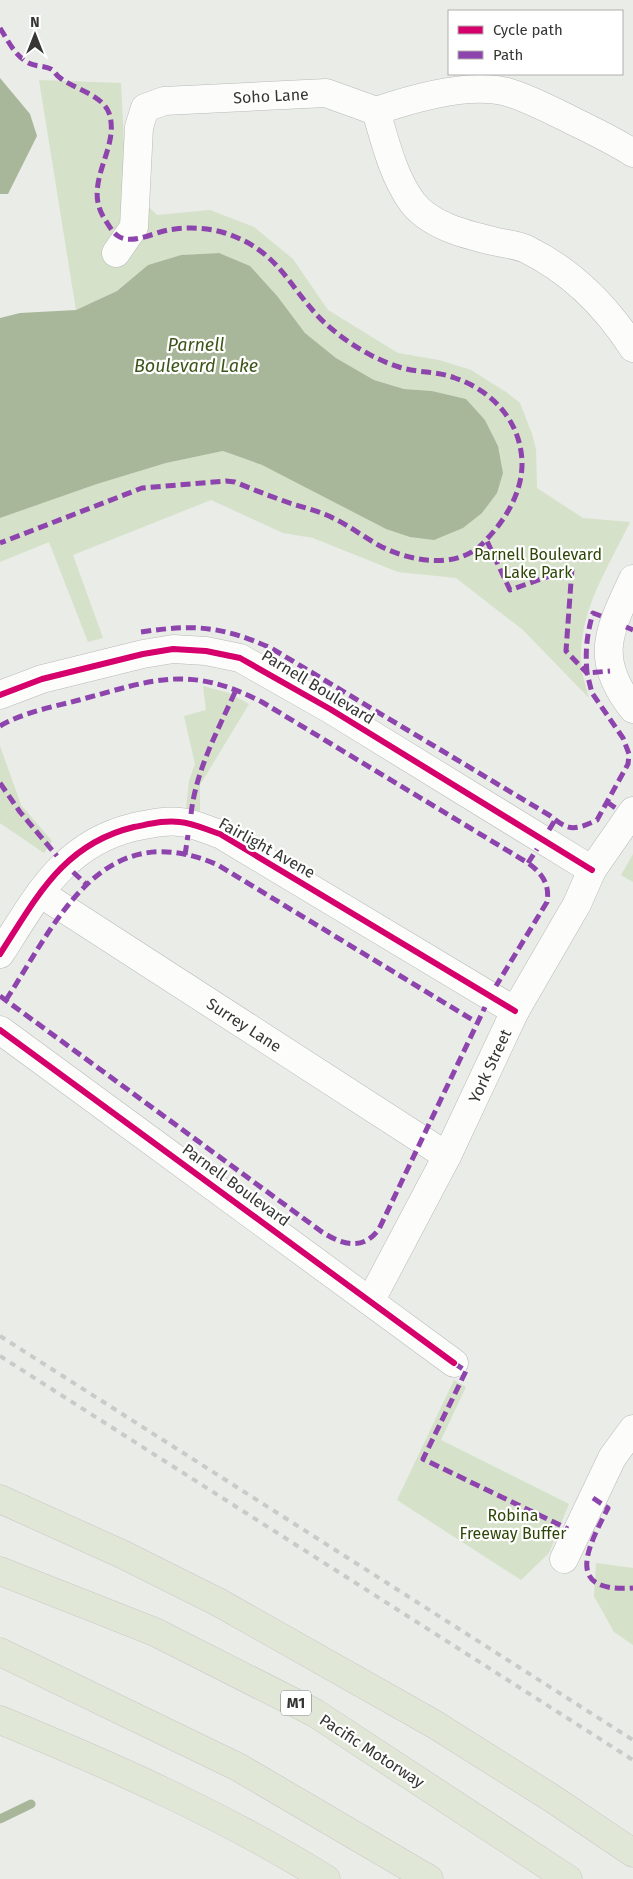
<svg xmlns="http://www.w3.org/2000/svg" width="633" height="1879" font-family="'Fira Sans',sans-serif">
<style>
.green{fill:#d5e1c9}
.water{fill:#a8b799}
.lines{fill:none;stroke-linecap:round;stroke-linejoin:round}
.stream{stroke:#a8b799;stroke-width:9}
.minor-casing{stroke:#b8bab7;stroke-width:29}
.motorway-casing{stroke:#c7c8c6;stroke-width:29}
.minor{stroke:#fcfcfb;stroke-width:28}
.motorway{stroke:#e0e7d7;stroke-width:28}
.rail{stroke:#cacac9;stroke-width:4;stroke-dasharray:6 6;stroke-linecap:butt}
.quiet{stroke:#8e44ad;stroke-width:5;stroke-dasharray:10 5;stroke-linecap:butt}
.cycleway-casing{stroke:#fff;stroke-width:9}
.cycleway{stroke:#d6006c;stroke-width:6}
.labels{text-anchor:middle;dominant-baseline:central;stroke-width:4.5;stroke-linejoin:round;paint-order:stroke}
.shield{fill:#fff;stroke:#727371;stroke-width:1}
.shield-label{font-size:15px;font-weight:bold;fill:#363734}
.street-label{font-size:16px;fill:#363734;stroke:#fff}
.park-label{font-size:16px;fill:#2e4707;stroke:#fff}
.water-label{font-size:18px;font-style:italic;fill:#3b5518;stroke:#fff}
</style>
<rect width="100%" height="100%" fill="#e9ece7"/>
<g class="green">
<path d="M39,80L121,83L126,185L157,215L210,210L254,227L293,259L328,310L398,353L439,360L471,370L506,392L520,403L532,434L536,449L537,488L583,518L630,522C609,566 579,610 581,661C581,673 586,686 589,698L523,630L456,578L398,572L313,538L283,533L211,500L73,555L103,638L88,642L49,542L0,562V518L97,484L166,463L223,451L262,465L386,529L498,446L485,420L466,399L432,391L404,389L374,380L336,358L305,333L278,297L219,253L181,255L148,265L117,291L76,310Z"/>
<polygon points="203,686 229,693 249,704 200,785 200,811 186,809 189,781 195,764 184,716 206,710"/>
<polygon points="0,746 21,805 52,841 44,853 0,823"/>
<polygon points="633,854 633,882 621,875"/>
<polygon points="454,1380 466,1387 441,1440 569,1504 549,1553 521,1580 397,1500"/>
<polygon points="596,1563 633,1568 633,1645 614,1632 594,1596"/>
</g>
<g class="water">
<polygon points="0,78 30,114 37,136 8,194 0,194"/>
<polygon points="219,253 250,266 278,297 305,333 336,358 374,380 404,389 432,391 466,399 485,420 498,446 503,473 497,493 482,513 463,528 434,540 410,537 386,529 262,465 223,451 166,463 97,484 0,518 0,318 20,313 76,310 117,291 148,265 181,255"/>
</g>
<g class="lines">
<polyline class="stream" points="0,1819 31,1804"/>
<defs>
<g id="minor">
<path d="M376,111C385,141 393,176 412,202C431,227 468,235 497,242C506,244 517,245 526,249C571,271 606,306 633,348"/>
<path d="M376,111C411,99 470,82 507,92C528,98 549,109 569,119C591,130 613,140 633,153"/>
<polyline points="116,253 134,227 139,127 145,108 164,101 326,93 376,111"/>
<path d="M633,579C609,631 593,659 633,709"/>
<polyline points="0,695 42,679 143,654 173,649 206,651 240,658 330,709 592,870"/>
<polyline points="40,893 447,1156"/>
<path d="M0,954C37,897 63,844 134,827C150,824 164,820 180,822C193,823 207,830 220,834L515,1011"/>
<polyline points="0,1030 454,1363"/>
<polyline points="371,1300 447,1156 515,1011 577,904 592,870 633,811"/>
<polyline points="564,1559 612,1458 633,1429"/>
</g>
<g id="motorway">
<polyline points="0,1499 124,1555 218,1602 434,1724 553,1799 633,1853"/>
<polyline points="0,1571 155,1632 315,1713 568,1879"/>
<polyline points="0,1652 238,1767 429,1879"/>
<path d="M0,1720C112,1766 223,1815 326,1879"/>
</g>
</defs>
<use href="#minor" class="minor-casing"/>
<use href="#motorway" class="motorway-casing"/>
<use href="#minor" class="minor"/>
<use href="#motorway" class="motorway"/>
<g class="rail">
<polyline points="0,1336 633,1740"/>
<polyline points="0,1356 633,1760"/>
</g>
<g class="quiet">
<path d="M0,28C7,39 13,52 24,60C32,67 42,65 51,69C54,70 56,75 59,77C73,89 102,94 109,113C121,148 82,182 104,218C108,224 112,232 118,236C131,245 153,233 168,230C186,227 206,227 225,233C287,253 291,299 338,334C356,348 377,360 399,367C417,373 437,371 455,378C493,391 520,421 522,461C523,494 503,524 480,546C454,569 411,561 382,547C365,538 350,526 333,518C317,510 300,507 284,501C267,495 252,489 235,482L226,481L142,488L0,543"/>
<path d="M601,616L593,613C587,633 585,651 587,673L610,671"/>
<polyline points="626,627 633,630"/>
<path d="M141,632C195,624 221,626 271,648L549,815C569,831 573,831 597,820L628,764L629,754L623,738L592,693L587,673L566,651L572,568L510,590L486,539"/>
<path d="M0,726C24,712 53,707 79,700C154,680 188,664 262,702L528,863C542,873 550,884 547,902L496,986"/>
<polyline points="0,783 20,812 57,856"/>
<polyline points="607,802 617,809"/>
<path d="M191,814C196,770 218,730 236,690"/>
<polyline points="549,830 555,820"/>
<polyline points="185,855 188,835"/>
<polyline points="528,863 537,849"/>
<polyline points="73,872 86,884"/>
<path d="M0,996L322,1232C343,1245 363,1251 379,1229L485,1007"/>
<path d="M6,1000C57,921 102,814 218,865L476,1022"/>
<polyline points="454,1363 466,1371 423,1459 568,1529"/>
<path d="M593,1498L608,1508C588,1547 563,1593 633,1588"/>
</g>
<defs>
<g id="cycleway">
<polyline points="0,695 42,679 143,654 173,649 206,651 240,658 330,709 592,870"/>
<path d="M0,954C37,897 63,844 134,827C150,824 164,820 180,822C193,823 207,830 220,834L515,1011"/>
<polyline points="0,1030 454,1363"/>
</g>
</defs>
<use href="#cycleway" class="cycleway-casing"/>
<use href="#cycleway" class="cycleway"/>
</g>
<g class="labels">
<rect class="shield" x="281" y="1690.5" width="30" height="25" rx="4"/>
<g class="shield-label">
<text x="296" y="1703">M1</text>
</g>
<g class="street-label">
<text transform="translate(271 96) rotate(-3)">Soho Lane</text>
<text transform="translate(318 687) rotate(31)">Parnell Boulevard</text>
<text transform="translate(267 848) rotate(29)">Fairlight Avene</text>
<text transform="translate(244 1025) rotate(33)">Surrey Lane</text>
<text transform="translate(490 1066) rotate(-65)">York Street</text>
<text transform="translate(236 1185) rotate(36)">Parnell Boulevard</text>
<text transform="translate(372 1751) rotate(33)">Pacific Motorway</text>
</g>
<g class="park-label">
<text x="538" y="554">Parnell Boulevard<tspan x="538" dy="18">Lake Park</tspan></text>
<text x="513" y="1515">Robina<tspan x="513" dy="18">Freeway Buffer</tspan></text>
</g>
<g class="water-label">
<text x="196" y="345">Parnell<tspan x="196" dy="21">Boulevard Lake</tspan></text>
</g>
</g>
<rect x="448" y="10" width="175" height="65" fill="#ffffff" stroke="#afafae"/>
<rect x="458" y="26" width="25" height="8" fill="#d6006c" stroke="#afafae"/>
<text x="493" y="35" font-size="15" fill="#363734">Cycle path</text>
<rect x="458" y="51" width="25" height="8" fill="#8e44ad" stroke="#afafae"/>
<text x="493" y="60" font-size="15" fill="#363734">Path</text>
<g transform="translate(35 35)" stroke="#ffffff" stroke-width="4" paint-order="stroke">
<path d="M0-4L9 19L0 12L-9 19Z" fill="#363734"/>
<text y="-8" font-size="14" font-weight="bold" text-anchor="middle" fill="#363734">N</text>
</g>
</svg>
